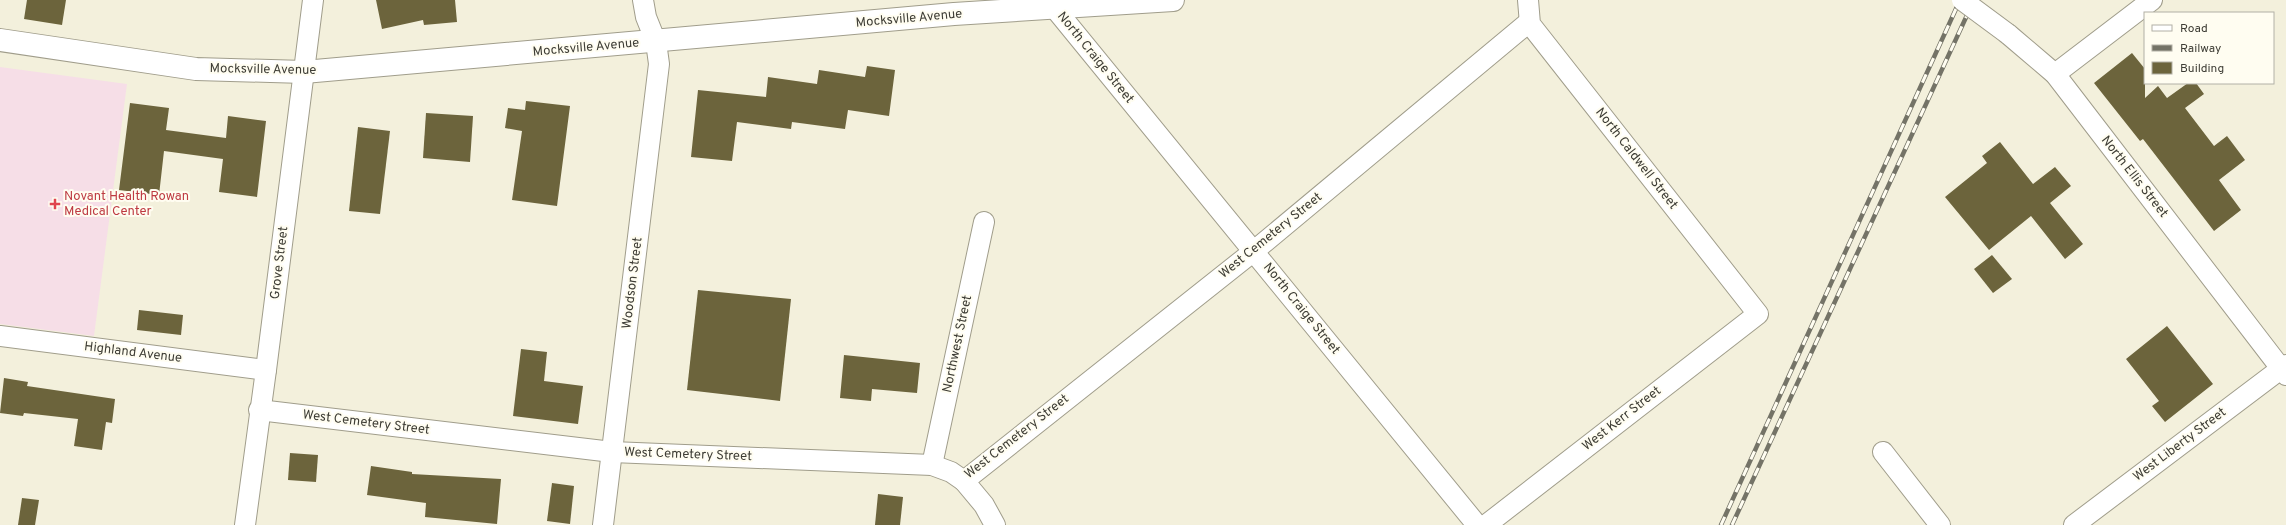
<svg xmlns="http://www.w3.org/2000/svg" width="2286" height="525" font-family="Overpass,sans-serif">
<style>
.medical{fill:#f6dee7}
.building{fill:#6c643c}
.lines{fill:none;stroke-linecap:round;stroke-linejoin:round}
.minor-casing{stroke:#a09d8b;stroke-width:22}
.tertiary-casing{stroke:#a09d8b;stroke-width:24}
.minor{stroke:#fff;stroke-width:20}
.tertiary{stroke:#fff;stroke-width:22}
.rail-casing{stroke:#747367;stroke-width:4.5}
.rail{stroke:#fffdf1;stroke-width:3;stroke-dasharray:9;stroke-linecap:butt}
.minor-bridge-casing{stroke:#a09d8b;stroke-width:22;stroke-linecap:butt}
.minor-bridge{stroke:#fff;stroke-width:20}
.health-dot{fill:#e0444e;stroke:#fffdf1;stroke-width:1.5}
.labels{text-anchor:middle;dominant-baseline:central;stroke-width:4;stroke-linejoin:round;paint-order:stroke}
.street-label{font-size:13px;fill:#3e3d35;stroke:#fffdf1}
.health-label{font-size:13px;fill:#be3a42;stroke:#fffdf1;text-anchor:start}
</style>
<rect width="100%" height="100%" fill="#f3f0dc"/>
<polygon class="medical" points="0,67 127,84 94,336 0,324"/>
<g class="building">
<polygon points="27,0 66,0 62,25 24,19"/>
<polygon points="376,0 455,0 457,22 424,25 423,20 382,29"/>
<polygon points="2132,53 2145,69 2145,98 2158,86 2167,98 2188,83 2196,83 2204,94 2185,108 2214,146 2227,136 2245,160 2219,180 2241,210 2214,231 2143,139 2140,141 2094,83"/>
<polygon points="867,66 895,70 889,116 848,110 845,129 792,122 791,129 737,122 732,161 691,157 698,90 766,97 768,77 817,84 819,70 865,77"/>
<polygon points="526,101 570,106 557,206 512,200 522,131 505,128 508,108 525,110"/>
<polygon points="130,103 169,108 166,130 226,138 228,116 266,121 257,197 219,192 223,159 164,151 159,195 119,190"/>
<polygon points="426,113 473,116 470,162 423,158"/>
<polygon points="358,127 390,131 380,214 349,211"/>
<polygon points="2000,142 2033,184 2055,167 2071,186 2050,203 2083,244 2065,259 2031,216 1989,250 1945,197 1987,163 1982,156"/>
<polygon points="1992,255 2012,279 1993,293 1974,269"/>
<polygon points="698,290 791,299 780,401 687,390"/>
<polygon points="139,310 183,315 181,335 137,330"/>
<polygon points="2167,326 2213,384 2165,422 2152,406 2159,401 2126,359"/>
<polygon points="521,349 547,352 544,381 583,386 578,424 513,416"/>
<polygon points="844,355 920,363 917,393 872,389 871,401 840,398"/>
<polygon points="4,378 28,382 27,386 115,399 112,423 106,422 102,450 74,446 78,419 24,413 23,416 0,413"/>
<polygon points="290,453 318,455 316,482 288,480"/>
<polygon points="371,466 412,472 412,474 501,479 497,524 425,517 426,503 367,495"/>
<polygon points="552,483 574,486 570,524 547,521"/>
<polygon points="878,494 903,497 900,525 875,525"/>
<polygon points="22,498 39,500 35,525 18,525"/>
</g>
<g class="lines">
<defs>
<g id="minor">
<polyline points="1048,0 1477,525"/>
<polyline points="2008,34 2055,74 2286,375"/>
<polyline points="2055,74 2152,0"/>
<polyline points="0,336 266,370"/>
<polyline points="259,410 612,452 932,465 951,472 964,481 1254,251 1529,22"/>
<polyline points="1883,452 1940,525"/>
<polyline points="932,465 984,222"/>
<polyline points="964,481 984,505 995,525"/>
<polyline points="245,525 266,370 313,0"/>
<polyline points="603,525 659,64 656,42 646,17 643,0"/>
<polyline points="1486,525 1758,314 1530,24 1528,0"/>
<polyline points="2074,525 2286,365"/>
</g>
<polyline id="tertiary" points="0,40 196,69 304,72 954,14 1173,0"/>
</defs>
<use href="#minor" class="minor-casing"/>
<use href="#tertiary" class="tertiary-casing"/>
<use href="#minor" class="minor"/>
<use href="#tertiary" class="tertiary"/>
<defs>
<g id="rail">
<polyline points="1721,525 1960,0"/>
<polyline points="1732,525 1974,0"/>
</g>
</defs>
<use href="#rail" class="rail-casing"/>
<use href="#rail" class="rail"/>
<defs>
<polyline id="minor-bridge" points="1962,0 2008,34"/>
</defs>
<use href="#minor-bridge" class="minor-bridge-casing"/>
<use href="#minor-bridge" class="minor-bridge"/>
</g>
<path class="health-dot" d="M53 198h4v4h4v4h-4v4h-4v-4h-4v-4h4z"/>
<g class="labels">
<g class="street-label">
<text transform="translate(909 19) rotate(-5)">Mocksville Avenue</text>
<text transform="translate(586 48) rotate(-5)">Mocksville Avenue</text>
<text transform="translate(1095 58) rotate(51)">North Craige Street</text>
<text transform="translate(263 70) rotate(1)">Mocksville Avenue</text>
<text transform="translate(1636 159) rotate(52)">North Caldwell Street</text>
<text transform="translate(2134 177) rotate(52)">North Ellis Street</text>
<text transform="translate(1271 236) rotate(-39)">West Cemetery Street</text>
<text transform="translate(280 263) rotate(-83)">Grove Street</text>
<text transform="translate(633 283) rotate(-83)">Woodson Street</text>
<text transform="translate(1301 309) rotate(51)">North Craige Street</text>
<text transform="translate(958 344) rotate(-78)">Northwest Street</text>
<text transform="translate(133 353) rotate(7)">Highland Avenue</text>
<text transform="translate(1622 419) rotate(-38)">West Kerr Street</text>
<text transform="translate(366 423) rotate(7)">West Cemetery Street</text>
<text transform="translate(1017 437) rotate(-38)">West Cemetery Street</text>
<text transform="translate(2180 445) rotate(-37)">West Liberty Street</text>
<text transform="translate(688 455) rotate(2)">West Cemetery Street</text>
</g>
<g class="health-label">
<text x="64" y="197">Novant Health Rowan<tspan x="64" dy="15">Medical Center</tspan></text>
</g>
</g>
<rect x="2144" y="12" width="130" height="72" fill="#fffdf1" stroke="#b2b0a6"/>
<rect x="2152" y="25" width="20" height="6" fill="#ffffff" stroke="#b2b0a6"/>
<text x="2180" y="32" font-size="12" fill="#3e3d35">Road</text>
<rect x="2152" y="45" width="20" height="6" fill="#747367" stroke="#b2b0a6"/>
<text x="2180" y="52" font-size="12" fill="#3e3d35">Railway</text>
<rect x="2152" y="62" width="20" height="12" fill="#6c643c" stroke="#b2b0a6"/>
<text x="2180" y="72" font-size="12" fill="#3e3d35">Building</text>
</svg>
